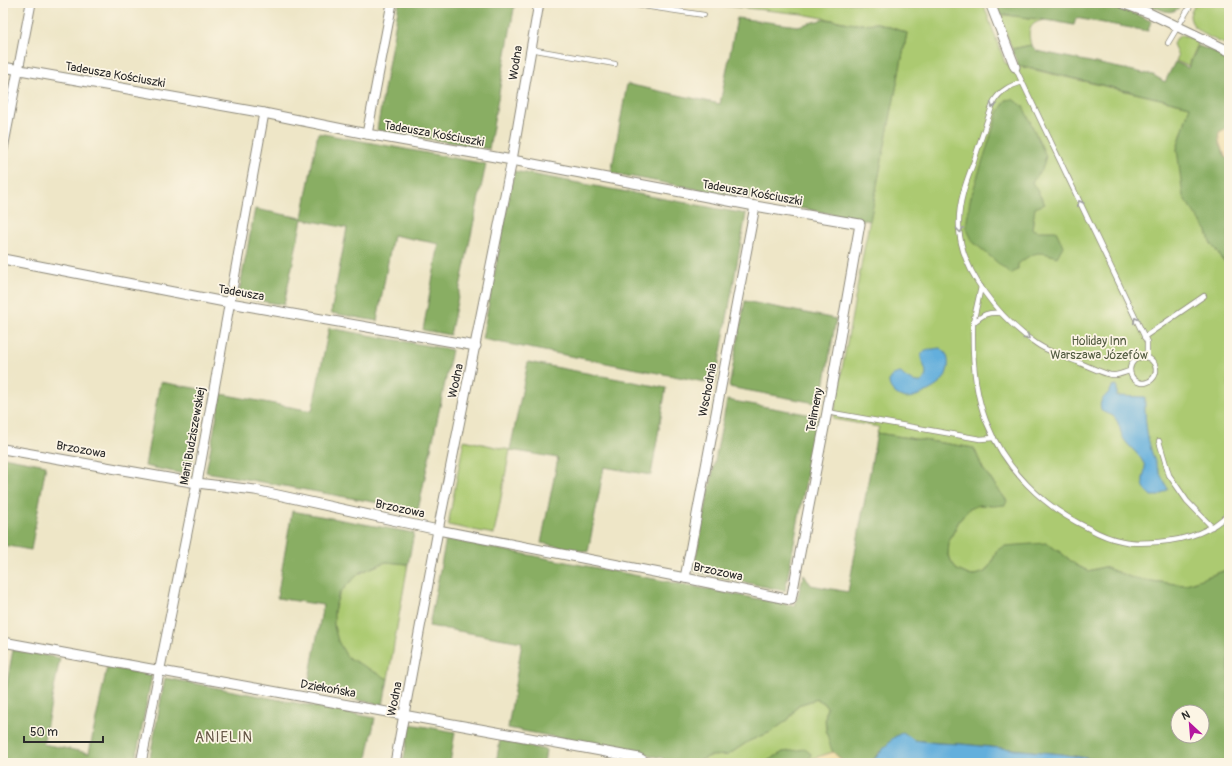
<svg xmlns="http://www.w3.org/2000/svg" width="1232" height="766" font-family="Pangolin,sans-serif">
<style>
.green{fill:#acca71;stroke:#6c7a4e}
.forest{fill:#89ae63;stroke:#5a6c47;fill-rule:evenodd}
.sand{fill:#eeda9e;stroke:#8c8264}
.water{fill:#63afdc;stroke:#476d84}
.lines{fill:none;stroke-linecap:round;stroke-linejoin:round}
.service-casing{stroke:#8c8879;stroke-width:6}
.minor-casing{stroke:#8c8879;stroke-width:11}
.service{stroke:#fff;stroke-width:4.5}
.minor{stroke:#fff;stroke-width:9}
.oneway{stroke:#a0a0a0}
.labels{text-anchor:middle;dominant-baseline:central;stroke-width:3.5;stroke-linejoin:round;paint-order:stroke}
.street-label{font-size:12px;fill:#2b2b2b;stroke:#fcf5e5}
.park-label{font-size:12px;fill:#525b40;stroke:#fcf5e5}
.quarter-label{font-size:14px;letter-spacing:1px;fill:#645544;stroke:#fcf5e5}
</style>
<rect width="100%" height="100%" fill="#fcf5e5"/>
<filter id="ink" filterUnits="userSpaceOnUse"><feTurbulence type="fractalNoise" baseFrequency=".025" numOctaves="2"/><feDisplacementMap in="SourceGraphic" scale="8" xChannelSelector="R" yChannelSelector="G"/><feConvolveMatrix kernelMatrix="1 2 1 2 8 2 1 2 1" color-interpolation-filters="sRGB"/></filter>
<filter id="wash" filterUnits="userSpaceOnUse"><feTurbulence type="fractalNoise" baseFrequency=".012" numOctaves="4" result="noise"/><feDisplacementMap in="SourceGraphic" scale="16" xChannelSelector="R" yChannelSelector="G"/><feGaussianBlur stdDeviation="0.9" result="paint"/><feColorMatrix in="noise" values="0 0 0 0 0 0 0 0 0 0 0 0 0 0 0 0 0 1.4 0 .05"/><feComposite in="paint" operator="in"/></filter>
<g filter="url(#wash)">
<rect width="100%" height="100%" fill="#eee6c7"/>
<g class="green">
<polygon points="699,3 983,3 1005,63 1190,106 1177,149 1207,231 1210,242 1229,268 1229,569 1184,585 1135,579 1104,567 1088,571 1076,565 1060,552 997,550 992,562 985,572 971,576 957,570 948,556 949,541 959,521 969,509 979,505 994,506 1007,501 983,469 974,448 877,433 879,427 833,419 865,244 907,33 878,23 855,24 802,14"/>
<path d="M1196,3H1229V46C1217,40 1190,32 1190,15C1191,11 1194,7 1196,3Z"/>
<path d="M999,14L1045,20C1029,22 1027,31 1031,45L1012,49Z"/>
<polygon points="1181,35 1186,36 1199,42 1188,66 1176,61 1178,56 1173,44 1176,39"/>
<polygon points="464,440 510,450 494,534 448,525"/>
<path d="M386,562L408,564L388,679C376,673 356,666 347,656C341,650 337,640 335,632C329,608 341,583 363,572C370,568 378,565 386,562Z"/>
<path d="M817,699L824,703L827,707C822,722 828,738 833,752L809,760L811,754L783,752L764,763H694L710,756L728,755L749,741L771,732L789,719L798,705Z"/>
</g>
<g class="forest">
<polygon points="399,3 515,3 489,149 377,130"/>
<polygon points="996,3 1090,3 1130,12 1151,21 1148,31 1076,18 1074,25 1052,21 999,14"/>
<path d="M1138,3H1183C1174,16 1165,12 1153,6L1151,8Z"/>
<polygon points="737,18 798,26 825,19 855,24 878,23 907,33 870,221 611,173 627,84 720,104"/>
<polygon points="1031,45 1037,51 1153,75 1165,82 1175,62 1188,68 1198,46 1229,56 1229,127 1220,132 1222,151 1229,161 1229,268 1210,242 1207,231 1183,197 1177,149 1190,106 1018,65 1012,49"/>
<path d="M1012,99L1023,106L1046,156L1042,170L1032,182L1045,204L1035,208L1032,229L1038,231H1056L1063,246L1057,257C1038,251 1035,251 1018,264V269L1011,274L973,242L966,227L970,200L998,113L1006,100Z"/>
<polygon points="318,133 486,164 450,335 423,330 439,244 393,235 377,321 331,313 347,228 302,219 284,305 238,297 255,209 302,218"/>
<polygon points="514,171 746,214 715,384 482,339"/>
<polygon points="745,301 836,319 821,404 729,387"/>
<polygon points="329,328 452,350 418,510 206,472 221,394 312,411"/>
<polygon points="528,362 666,388 651,475 604,467 588,552 541,543 558,458 510,450"/>
<polygon points="160,382 205,390 189,475 145,466"/>
<polygon points="727,400 818,416 785,591 693,571"/>
<path d="M877,433L974,448L983,469L1007,501L1005,505L994,506L979,505L969,509L959,521L949,541L948,556L957,570L971,576L985,572L992,562L997,550L1005,546L1046,543L1060,552L1076,565L1088,571L1104,567L1135,579L1184,585L1229,569V762L1212,763H1117L1061,754L961,744L937,743L914,740L879,752L871,763H845C841,760 835,756 833,752C827,742 823,718 827,707L824,703L817,699L798,705L789,719L771,732L749,741L728,755L710,756L694,763H666L663,758L508,728L522,642L429,626L446,539L795,606L804,574L811,585L848,592ZM1178,712H1202V736H1178Z"/>
<polygon points="3,457 46,465 31,550 3,545"/>
<polygon points="292,511 414,533 408,564 386,562 361,572 348,584 339,594 334,611 334,626 338,641 347,657 388,679 383,705 307,690 323,605 277,598"/>
<polygon points="13,650 60,658 43,744 89,753 107,667 152,675 135,763 3,763 3,704"/>
<polygon points="165,678 375,718 366,763 149,763"/>
<polygon points="410,724 455,732 450,763 403,763"/>
<polygon points="500,740 546,750 544,763 496,763"/>
<polygon points="805,749 811,754 809,760 804,763 764,763 783,752"/>
</g>
<g class="sand">
<path d="M1229,127V161C1223,152 1217,143 1219,132Z"/>
<polygon points="833,752 845,763 804,763 814,758"/>
</g>
<g class="water">
<path d="M940,348C953,355 949,375 940,383C934,389 915,398 907,398C891,397 879,375 901,373C906,379 914,383 922,382C937,367 901,352 940,348Z"/>
<path d="M1117,385V396L1145,397C1144,432 1151,459 1168,489L1159,496H1151C1134,480 1150,473 1143,462C1138,452 1127,446 1122,436C1120,430 1119,421 1113,416C1109,413 1103,414 1101,409C1097,398 1111,395 1112,386Z"/>
<polygon points="903,732 914,740 937,743 961,744 1061,754 1117,763 871,763 893,738"/>
</g>
</g>
<g filter="url(#ink)">
<g class="lines">
<defs>
<g id="service">
<polyline points="623,3 704,15"/>
<polyline points="1168,43 1192,3"/>
<polyline points="530,49 615,64"/>
<polyline points="1015,67 1147,342 1147,357"/>
<path d="M1022,82C1010,86 1001,90 994,101C987,121 980,141 974,161C966,182 958,203 959,226C960,271 1001,320 1037,344C1049,352 1064,357 1078,362C1085,365 1107,375 1112,375C1118,376 1125,372 1130,371"/>
<path d="M981,287L973,323C984,314 987,312 1001,313"/>
<path d="M973,323C972,356 974,390 986,421C1005,469 1042,506 1088,528C1099,534 1110,539 1122,541C1134,544 1146,543 1158,542C1184,540 1211,532 1229,513"/>
<polyline points="1144,337 1204,296"/>
<circle cx="1143" cy="370" r="13"/>
<polyline points="827,412 980,439 994,438"/>
<polyline points="1159,441 1169,475 1187,501 1212,527"/>
</g>
<g id="minor">
<polyline points="990,3 1015,67"/>
<polyline points="1122,3 1149,13 1229,51"/>
<polyline points="3,67 264,113 367,134 512,160 755,206 860,224 827,412 791,600 685,578 438,530 255,490 197,483 3,449"/>
<polyline points="367,134 392,3"/>
<polyline points="3,149 31,3"/>
<polyline points="3,259 230,303 476,346"/>
<polyline points="685,578 755,206"/>
<polyline points="3,642 639,758 648,763"/>
<polyline points="141,763 197,483 264,113"/>
<polyline points="395,763 438,530 512,160 539,3"/>
</g>
</defs>
<use href="#service" class="service-casing"/>
<use href="#minor" class="minor-casing"/>
<use href="#service" class="service"/>
<use href="#minor" class="minor"/>
</g>
<defs><path id="oneway-chevron" d="M-2-3.5L2.5 0L-2 3.5" fill="none" stroke-width="1.6" stroke-linecap="round" stroke-linejoin="round"/></defs>
<g class="oneway">
<use href="#oneway-chevron" transform="translate(993 105) rotate(111)"/>
<use href="#oneway-chevron" transform="translate(1080 203) rotate(-116)"/>
<use href="#oneway-chevron" transform="translate(960 230) rotate(84)"/>
<use href="#oneway-chevron" transform="translate(1136 320) rotate(-116)"/>
<use href="#oneway-chevron" transform="translate(1027 337) rotate(38)"/>
</g>
</g>
<g class="labels">
<g class="street-label">
<text transform="translate(516 63) rotate(-81)">Wodna</text>
<text transform="translate(115 75) rotate(10)">Tadeusza Kościuszki</text>
<text transform="translate(434 134) rotate(10)">Tadeusza Kościuszki</text>
<text transform="translate(752 193) rotate(10)">Tadeusza Kościuszki</text>
<text transform="translate(241 293) rotate(10)">Tadeusza</text>
<text transform="translate(456 381) rotate(-78)">Wodna</text>
<text transform="translate(708 390) rotate(-79)">Wschodnia</text>
<text transform="translate(815 410) rotate(-79)">Telimeny</text>
<text transform="translate(193 436) rotate(-80)">Marii Budziszewskiej</text>
<text transform="translate(81 450) rotate(10)">Brzozowa</text>
<text transform="translate(400 509) rotate(12)">Brzozowa</text>
<text transform="translate(718 572) rotate(12)">Brzozowa</text>
<text transform="translate(328 689) rotate(10)">Dziekońska</text>
<text transform="translate(395 699) rotate(-79)">Wodna</text>
</g>
<g class="park-label">
<text x="1099" y="341">Holiday Inn<tspan x="1099" dy="14">Warszawa Józefów</tspan></text>
</g>
<g class="quarter-label">
<text x="224" y="737">ANIELIN</text>
</g>
</g>
<rect width="1232" height="766" fill="none" stroke="#fcf5e5" stroke-width="16"/>
<g transform="translate(1190 724) rotate(334)"><circle r="19" fill="#fcf5e5" stroke="#a8a49b"/>
<path d="M0-3L7 15L0 10L-7 15Z" fill="#b5179e"/>
<text y="-6" font-size="11" font-weight="bold" text-anchor="middle" fill="#2b2b2b">N</text>
</g>
<path d="M24 736v6h79v-6" fill="none" stroke="#2b2b2b" stroke-width="2"/>
<text x="30" y="736" font-size="12" fill="#2b2b2b" stroke="#fcf5e5" stroke-width="3" paint-order="stroke">50 m</text>
</svg>
